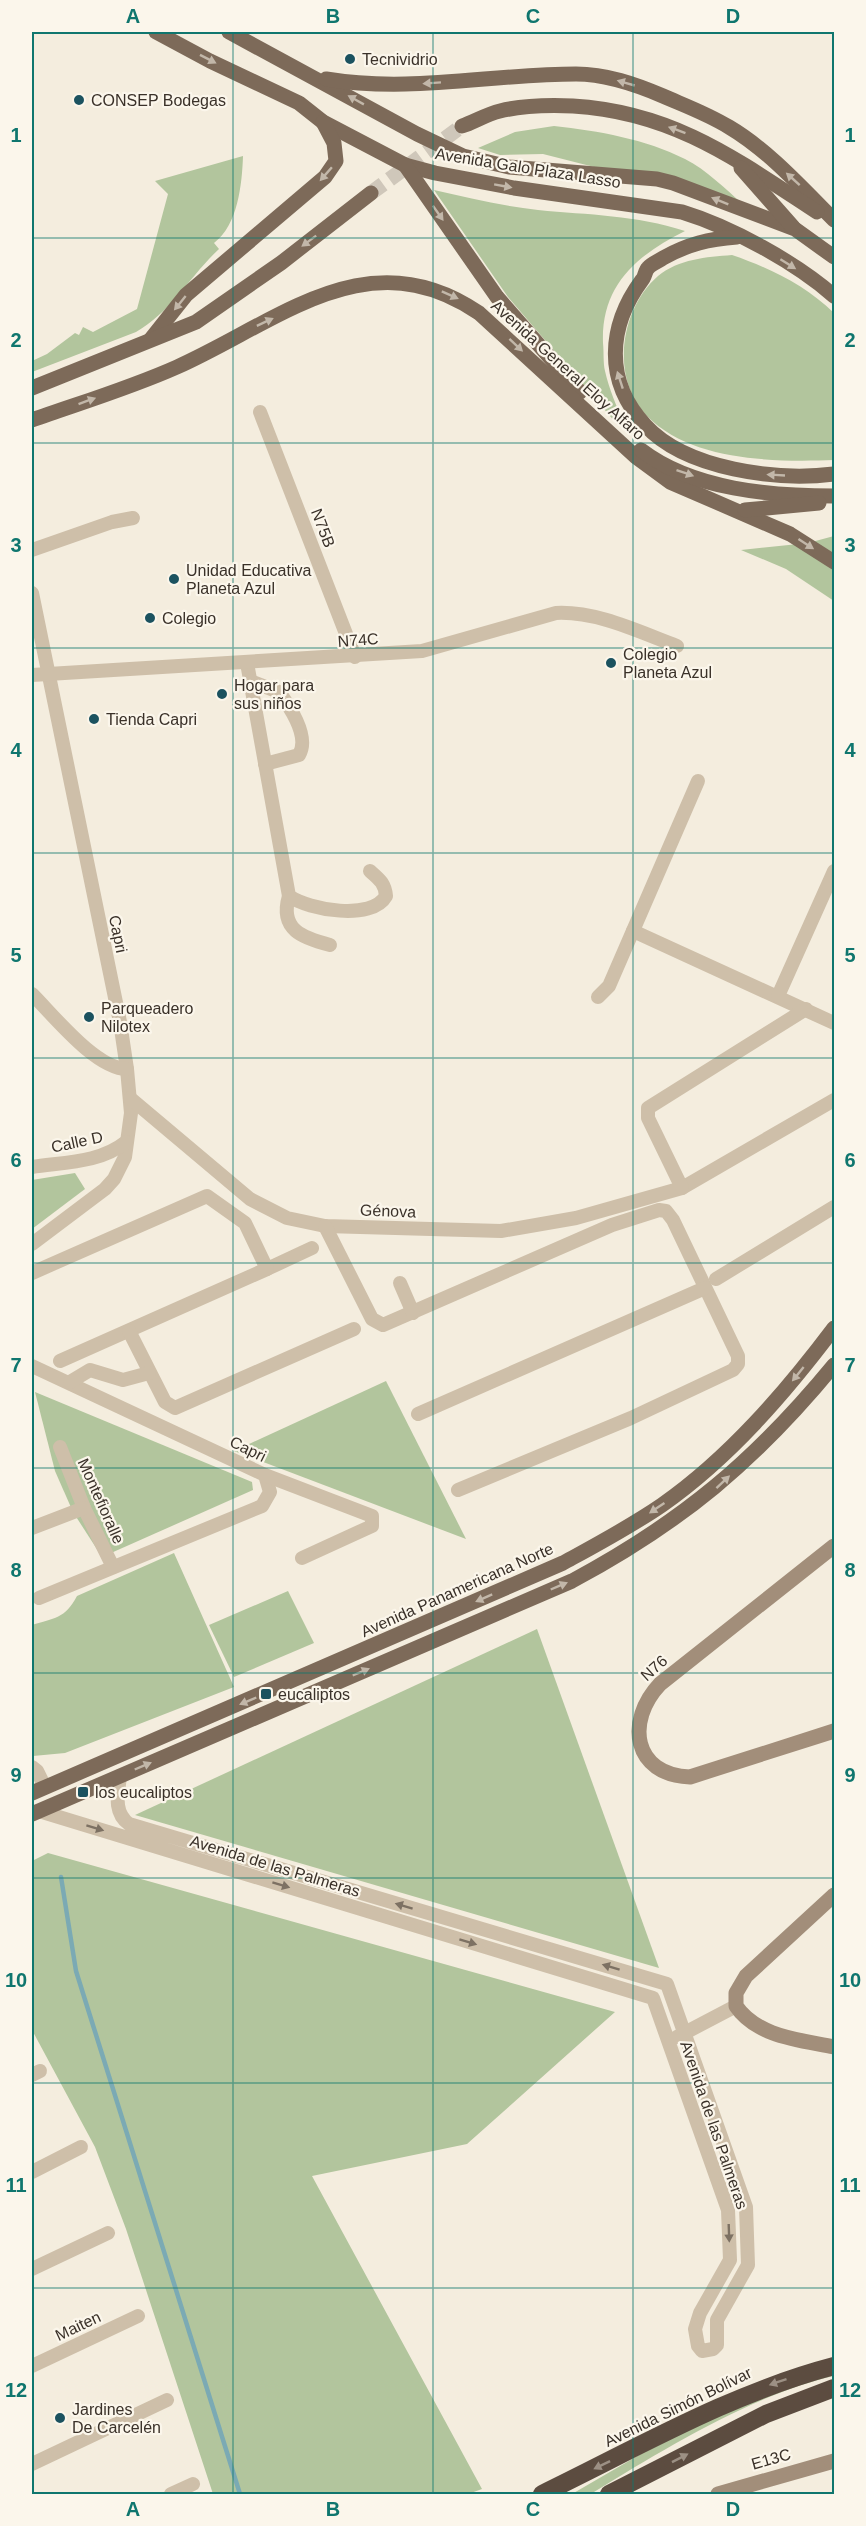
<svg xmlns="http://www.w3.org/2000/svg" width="866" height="2526" font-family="Arial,sans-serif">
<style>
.green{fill:#b2c59d}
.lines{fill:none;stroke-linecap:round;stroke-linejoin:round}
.stream{stroke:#7baab4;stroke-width:4.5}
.primary-tunnel{stroke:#cfc7ba;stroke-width:15;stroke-dasharray:15 8;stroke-linecap:butt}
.street{stroke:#cebfa9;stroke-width:14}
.secondary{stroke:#a28e7a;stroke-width:15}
.primary{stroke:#7d6a59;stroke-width:15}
.highway{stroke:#5c4c40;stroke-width:18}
.oneway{fill:#c2b7a9}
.oneway2{fill:#7d7163}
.oneway3{fill:#9c9084}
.grid{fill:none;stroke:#0f766e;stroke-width:1.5;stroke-opacity:0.55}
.poi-dot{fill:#1b525f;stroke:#fbf6eb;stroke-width:2}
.labels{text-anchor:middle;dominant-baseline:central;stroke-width:4.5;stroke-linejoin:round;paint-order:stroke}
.poi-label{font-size:16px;fill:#3a3129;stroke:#fbf6eb;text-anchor:start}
.street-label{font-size:16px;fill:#3a3129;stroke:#fbf6eb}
.neatline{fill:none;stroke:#0f766e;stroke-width:2}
.grid-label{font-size:20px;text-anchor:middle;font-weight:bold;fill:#0f766e}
</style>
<rect width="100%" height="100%" fill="#f4edde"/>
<g class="green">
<path d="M554,126C599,131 645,139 685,159C707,170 725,189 744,205L543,154L500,155L478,148L515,132Z"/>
<path d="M243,156C242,184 238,225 214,243L219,249C190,276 171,312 136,332L32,372V361L47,354L75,333L79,335L83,327L93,332L137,309L168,194L155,181Z"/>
<path d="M434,190C468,198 503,206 538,210C589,215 636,215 685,231C637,255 601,285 603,343C604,352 603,363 605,371C609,389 617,407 624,424L616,423L508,297Z"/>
<path d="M732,255C770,268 805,285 834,313V460C776,462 692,462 647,416C610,379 620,309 658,276C679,259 706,257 732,255Z"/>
<polygon points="834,536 834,601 786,569 741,550 808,543"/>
<polygon points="75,1173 85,1189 32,1229 32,1180"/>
<polygon points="386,1381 466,1539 234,1451"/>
<polygon points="35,1392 252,1482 253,1490 102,1557 73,1512 55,1471"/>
<path d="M174,1553L234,1687L65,1753L33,1756L32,1625C54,1618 65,1619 77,1596Z"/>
<polygon points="288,1591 314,1643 234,1677 209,1625"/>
<polygon points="537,1629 659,1968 135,1815"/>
<polygon points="48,1853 615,2012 467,2144 312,2176 482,2489 468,2494 213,2494 126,2229 95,2147 32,2030 32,1861"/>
<path d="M834,2369V2376C754,2394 664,2449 594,2492L572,2494L646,2451L715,2415Z"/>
</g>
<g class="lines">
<polyline class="stream" points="61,1877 76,1971 240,2494"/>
<polyline class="primary-tunnel" points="371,193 462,126"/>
<g class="street">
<polyline points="260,412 355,657"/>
<polyline points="32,550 112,522 133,518"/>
<polyline points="32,593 120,1022 127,1069 131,1113 125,1157 114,1179 105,1189 32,1244"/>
<path d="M247,663L289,896C309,910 372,921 386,896C385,883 379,879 370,871"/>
<path d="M32,675L422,651L556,613C597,611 639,632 677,646"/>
<path d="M250,681L279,692C290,707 310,737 299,755L265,764"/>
<path d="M289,896C279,930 303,938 330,945"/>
<polyline points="633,931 834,1023"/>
<path d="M32,994C54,1016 96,1069 127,1069"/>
<polyline points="778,996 834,871"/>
<polyline points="598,997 609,986 698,781"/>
<polyline points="130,1098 250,1199 287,1218 325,1226 501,1231 576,1218 682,1188 834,1100"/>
<path d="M32,1167C64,1162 100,1163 126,1142"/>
<polyline points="682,1188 648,1118 648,1108 806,1009"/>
<polyline points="325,1226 372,1319 383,1325 612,1225 659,1210 666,1211 673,1220 738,1356 738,1364 733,1370 631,1418 458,1490"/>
<polyline points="267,1269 312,1248"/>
<polyline points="32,1273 207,1196 245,1223 267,1269 60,1361"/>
<polyline points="716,1279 834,1207"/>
<polyline points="400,1283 413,1313"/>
<polyline points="129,1331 165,1402 175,1408 354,1329"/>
<polyline points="32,1366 265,1475 270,1492 262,1506 39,1598"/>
<polyline points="70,1382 90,1370 123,1380 149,1373"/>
<polyline points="418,1414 705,1288"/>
<polyline points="60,1447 84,1508 113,1567"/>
<polyline points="265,1475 372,1516 372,1526 302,1558"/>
<polyline points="32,1528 84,1508"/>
<polyline points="32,1767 37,1771 45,1787"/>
<path d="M39,1811L653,1998L728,2210L730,2260L700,2313L695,2329L698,2346L702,2351L713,2349L717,2345V2320L748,2265L746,2207L667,1984L129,1824C113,1812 118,1794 120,1776"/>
<polyline points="677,2037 736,2006"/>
<polyline points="32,2075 40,2071"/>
<polyline points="32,2172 81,2147"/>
<polyline points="32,2269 108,2233"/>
<polyline points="32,2366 138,2316"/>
<polyline points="32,2464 167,2400"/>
<polyline points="171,2494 193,2484"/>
</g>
<g class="secondary">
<path d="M834,1546L660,1684C625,1721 633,1775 690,1777L834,1731"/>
<path d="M834,1895L746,1976L736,1993V2006C757,2037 801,2040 834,2047"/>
<polyline points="718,2494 834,2461"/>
</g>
<g class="primary">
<path d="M156,32L210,61L299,103L323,122L405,165L435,173L514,188L682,212C731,227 795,262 834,296"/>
<polyline points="229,32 417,134 463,156 509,167 657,179 673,183 795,229 834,257"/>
<path d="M326,79C410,93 492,74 576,74C606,74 635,84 663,96C686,106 708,114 729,127C768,150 802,188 834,220"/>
<path d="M462,126C474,122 487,114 500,111C524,105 549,105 573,106C673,112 736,159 817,212"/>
<polyline points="405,165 497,297 580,392"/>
<polyline points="741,168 793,227"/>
<path d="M737,237C709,239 688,244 663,258C659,261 651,264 648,268C645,271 645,277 642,280C608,326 604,381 645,425C686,470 778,481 834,474"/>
<polyline points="151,339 186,295 325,177 336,161 334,143 323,122"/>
<polyline points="32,388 196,322 281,263 371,193"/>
<path d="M32,420C80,403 130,388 177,367C278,322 368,237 479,313L636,457L670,482L790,534L834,562"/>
<path d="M641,450C693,490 772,496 834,496"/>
<polyline points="745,510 819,503"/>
<path d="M32,1793L563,1563C596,1545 630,1527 662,1505C729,1458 785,1393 834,1328"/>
<path d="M32,1814L572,1581C682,1522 755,1461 834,1365"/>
</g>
<g class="highway">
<path d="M542,2494C637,2448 731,2393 834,2366"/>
<polyline points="609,2494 766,2414 834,2388"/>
</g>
</g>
<defs><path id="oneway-solid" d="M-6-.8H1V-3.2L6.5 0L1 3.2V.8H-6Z" transform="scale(1.5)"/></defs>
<g class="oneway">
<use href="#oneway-solid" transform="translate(208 59) rotate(27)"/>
<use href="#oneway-solid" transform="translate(432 83) rotate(176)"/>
<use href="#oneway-solid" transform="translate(626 83) rotate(-164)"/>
<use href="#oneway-solid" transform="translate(356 100) rotate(-151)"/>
<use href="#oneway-solid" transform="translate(677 130) rotate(-160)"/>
<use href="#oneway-solid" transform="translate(326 174) rotate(131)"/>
<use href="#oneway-solid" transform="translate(793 179) rotate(-138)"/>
<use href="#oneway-solid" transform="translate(503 186) rotate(10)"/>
<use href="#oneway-solid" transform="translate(720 201) rotate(-158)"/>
<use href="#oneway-solid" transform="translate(438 213) rotate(55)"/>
<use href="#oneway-solid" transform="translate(309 241) rotate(143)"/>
<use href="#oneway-solid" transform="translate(788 264) rotate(32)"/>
<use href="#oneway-solid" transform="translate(450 295) rotate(24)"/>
<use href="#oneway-solid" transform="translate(180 303) rotate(129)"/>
<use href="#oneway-solid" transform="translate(265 322) rotate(-25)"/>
<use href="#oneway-solid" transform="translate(516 345) rotate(43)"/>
<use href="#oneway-solid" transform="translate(620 380) rotate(-108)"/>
<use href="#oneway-solid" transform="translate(87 401) rotate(-20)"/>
<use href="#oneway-solid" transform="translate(685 473) rotate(19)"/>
<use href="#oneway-solid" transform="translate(776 475) rotate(-177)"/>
<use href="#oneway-solid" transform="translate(806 544) rotate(33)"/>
<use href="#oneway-solid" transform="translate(798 1374) rotate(129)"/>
<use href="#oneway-solid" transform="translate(723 1482) rotate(-43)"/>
<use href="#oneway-solid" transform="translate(657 1508) rotate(146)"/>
<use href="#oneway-solid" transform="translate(559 1586) rotate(-23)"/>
<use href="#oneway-solid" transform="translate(484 1598) rotate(156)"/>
<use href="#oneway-solid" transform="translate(361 1672) rotate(-23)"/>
<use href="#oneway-solid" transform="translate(248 1701) rotate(157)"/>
<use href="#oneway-solid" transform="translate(143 1766) rotate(-23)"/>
</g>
<g class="oneway2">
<use href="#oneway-solid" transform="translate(95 1828) rotate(17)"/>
<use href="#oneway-solid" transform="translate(281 1885) rotate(17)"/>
<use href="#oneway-solid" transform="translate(404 1906) rotate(-163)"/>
<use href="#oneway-solid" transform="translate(468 1942) rotate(17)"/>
<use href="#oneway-solid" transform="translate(611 1967) rotate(-163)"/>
<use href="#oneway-solid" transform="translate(729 2233) rotate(88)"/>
</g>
<g class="oneway3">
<use href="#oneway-solid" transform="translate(778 2382) rotate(161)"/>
<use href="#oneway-solid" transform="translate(680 2458) rotate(-27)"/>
<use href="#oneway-solid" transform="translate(602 2465) rotate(154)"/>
</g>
<path class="grid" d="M233,32V2494M433,32V2494M633,32V2494M32,238H834M32,443H834M32,648H834M32,853H834M32,1058H834M32,1263H834M32,1468H834M32,1673H834M32,1878H834M32,2083H834M32,2288H834"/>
<g class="poi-dot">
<circle cx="350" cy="59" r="6"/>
<circle cx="79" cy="100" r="6"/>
<circle cx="174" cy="579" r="6"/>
<circle cx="150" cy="618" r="6"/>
<circle cx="611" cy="663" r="6"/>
<circle cx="222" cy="694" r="6"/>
<circle cx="94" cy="719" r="6"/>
<circle cx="89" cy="1017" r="6"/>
<rect x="260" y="1688" width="12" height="12" rx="3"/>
<rect x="77" y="1786" width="12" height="12" rx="3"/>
<circle cx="60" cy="2418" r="6"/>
</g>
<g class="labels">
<g class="poi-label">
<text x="362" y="59">Tecnividrio</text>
<text x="91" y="100">CONSEP Bodegas</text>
<text x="186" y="570">Unidad Educativa<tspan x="186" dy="18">Planeta Azul</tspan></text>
<text x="162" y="618">Colegio</text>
<text x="623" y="654">Colegio<tspan x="623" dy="18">Planeta Azul</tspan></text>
<text x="234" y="685">Hogar para<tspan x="234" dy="18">sus niños</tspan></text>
<text x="106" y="719">Tienda Capri</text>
<text x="101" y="1008">Parqueadero<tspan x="101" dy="18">Nilotex</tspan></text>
<text x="278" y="1694">eucaliptos</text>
<text x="95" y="1792">los eucaliptos</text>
<text x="72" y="2409">Jardines<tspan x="72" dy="18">De Carcelén</tspan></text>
</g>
<g class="street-label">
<text transform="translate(528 168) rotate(9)">Avenida Galo Plaza Lasso</text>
<text transform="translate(568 370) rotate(42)">Avenida General Eloy Alfaro</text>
<text transform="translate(323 528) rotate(69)">N75B</text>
<text transform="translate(358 640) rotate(-4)">N74C</text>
<text transform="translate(118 934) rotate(78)">Capri</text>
<text transform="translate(77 1142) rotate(-12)">Calle D</text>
<text transform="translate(388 1211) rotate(2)">Génova</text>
<text transform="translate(248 1449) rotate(26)">Capri</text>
<text transform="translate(101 1501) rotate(66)">Montefioralle</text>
<text transform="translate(457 1590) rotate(-24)">Avenida Panamericana Norte</text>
<text transform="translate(654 1668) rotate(-42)">N76</text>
<text transform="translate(275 1866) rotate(17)">Avenida de las Palmeras</text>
<text transform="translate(714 2125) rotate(71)">Avenida de las Palmeras</text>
<text transform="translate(78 2326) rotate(-25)">Maiten</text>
<text transform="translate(678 2407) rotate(-26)">Avenida Simón Bolívar</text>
<text transform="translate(771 2459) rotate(-16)">E13C</text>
</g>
</g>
<rect width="866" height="2526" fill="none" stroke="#fbf6eb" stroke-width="66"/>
<rect x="33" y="33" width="800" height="2460" class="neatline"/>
<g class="grid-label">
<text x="133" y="23">A</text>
<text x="333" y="23">B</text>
<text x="533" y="23">C</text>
<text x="733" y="23">D</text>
<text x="16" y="142">1</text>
<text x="850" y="142">1</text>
<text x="16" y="347">2</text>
<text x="850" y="347">2</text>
<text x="16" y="552">3</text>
<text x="850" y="552">3</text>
<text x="16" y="757">4</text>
<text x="850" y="757">4</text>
<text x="16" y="962">5</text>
<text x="850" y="962">5</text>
<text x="16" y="1167">6</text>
<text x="850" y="1167">6</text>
<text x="16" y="1372">7</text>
<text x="850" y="1372">7</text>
<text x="16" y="1577">8</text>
<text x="850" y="1577">8</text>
<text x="16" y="1782">9</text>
<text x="850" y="1782">9</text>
<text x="16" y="1987">10</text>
<text x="850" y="1987">10</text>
<text x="16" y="2192">11</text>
<text x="850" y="2192">11</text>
<text x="16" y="2397">12</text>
<text x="850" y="2397">12</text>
<text x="133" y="2516">A</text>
<text x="333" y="2516">B</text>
<text x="533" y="2516">C</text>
<text x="733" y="2516">D</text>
</g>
</svg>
